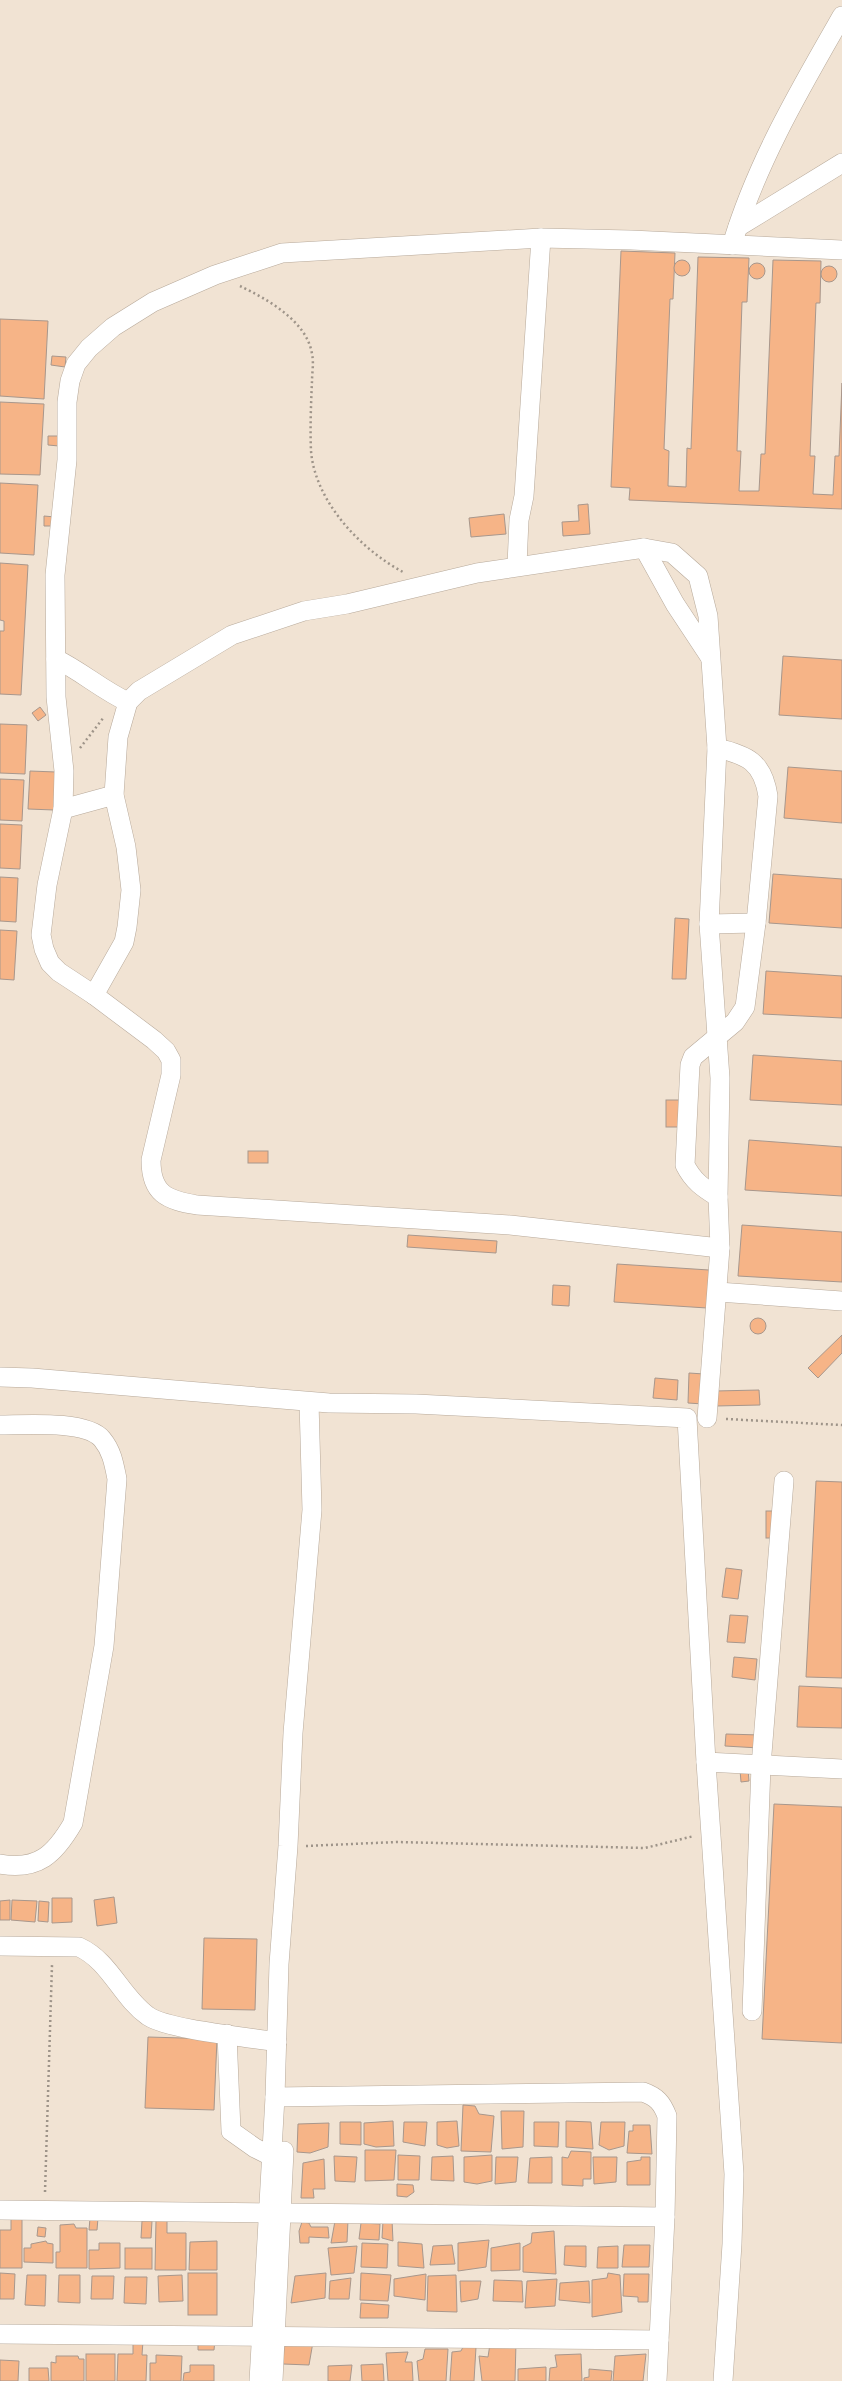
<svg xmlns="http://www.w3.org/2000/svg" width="842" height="2381" font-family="'Roboto Condensed',sans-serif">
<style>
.building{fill:#f6b487;stroke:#a8978c}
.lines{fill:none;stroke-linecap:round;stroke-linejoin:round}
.minor-casing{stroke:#b7a99a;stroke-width:20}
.path{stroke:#9e9489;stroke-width:2.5;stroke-dasharray:2 3;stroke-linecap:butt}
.minor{stroke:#fff;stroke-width:19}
</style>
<rect width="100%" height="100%" fill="#f1e3d3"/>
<g class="building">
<polygon points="621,251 675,253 673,299 670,299 664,449 669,451 668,486 686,487 687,448 691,449 698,257 749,258 747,302 742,302 737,451 741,451 739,491 759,491 761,454 765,454 773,260 821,261 820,303 816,303 810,456 815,456 813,494 833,495 835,456 839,456 842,383 842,509 629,500 630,488 611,487"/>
<circle cx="682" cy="268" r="8"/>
<circle cx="757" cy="271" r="8"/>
<circle cx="829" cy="274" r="8"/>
<polygon points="0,319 48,321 44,399 0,396"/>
<polygon points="52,356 66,357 65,367 51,365"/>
<polygon points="0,402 44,404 40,475 0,474"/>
<polygon points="48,436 59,436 59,446 48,445"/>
<polygon points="0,483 38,485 34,555 0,553"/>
<polygon points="588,504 590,534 563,536 562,522 579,521 578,505"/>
<polygon points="504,514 506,534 471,537 469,518"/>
<polygon points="44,516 55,517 55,526 44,526"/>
<polygon points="0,563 28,565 21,695 0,694 0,631 4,631 4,621 0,620"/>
<polygon points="783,656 842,660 842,719 779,715"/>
<polygon points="40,707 46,715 38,721 32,713"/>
<polygon points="0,724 27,725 25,774 0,773"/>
<polygon points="788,767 842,771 842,823 784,818"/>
<polygon points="30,771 56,772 54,810 28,809"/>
<polygon points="0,779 24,780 22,821 0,820"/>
<polygon points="0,824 22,825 20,869 0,868"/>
<polygon points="773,874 842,879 842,928 769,923"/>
<polygon points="0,877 18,878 16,922 0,921"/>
<polygon points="675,918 689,919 686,979 672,979"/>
<polygon points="0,930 17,931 14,980 0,979"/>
<polygon points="766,971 842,976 842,1018 763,1014"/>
<polygon points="753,1055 842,1061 842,1105 750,1100"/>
<rect x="666" y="1100" width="16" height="27"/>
<polygon points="749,1140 842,1147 842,1196 745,1190"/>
<rect x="248" y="1151" width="20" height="12"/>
<polygon points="742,1225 842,1232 842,1282 738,1276"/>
<polygon points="408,1235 497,1241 496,1253 407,1247"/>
<polygon points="617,1264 709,1270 707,1308 614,1302"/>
<polygon points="553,1285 570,1286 569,1306 552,1305"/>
<circle cx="758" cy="1326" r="8"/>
<polygon points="842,1335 842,1353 818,1378 808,1368"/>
<polygon points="689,1373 704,1374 703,1404 688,1403"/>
<polygon points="655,1378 678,1380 677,1400 653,1398"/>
<polygon points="759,1390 760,1405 716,1406 715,1391"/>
<polygon points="816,1481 842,1482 842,1678 806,1677"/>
<rect x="766" y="1511" width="11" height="27"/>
<polygon points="726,1568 742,1570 738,1599 722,1597"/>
<polygon points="730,1615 748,1616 745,1643 727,1642"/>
<polygon points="734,1657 757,1659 755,1680 732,1677"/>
<polygon points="799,1686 842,1688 842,1728 797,1727"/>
<polygon points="726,1734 760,1735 759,1748 725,1746"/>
<polygon points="748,1769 749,1781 741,1782 740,1770"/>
<polygon points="774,1804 842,1807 842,2043 762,2039"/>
<polygon points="114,1897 117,1923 97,1926 94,1900"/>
<polygon points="52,1898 72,1898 72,1922 52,1923"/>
<polygon points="10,1900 10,1920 0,1920 0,1901"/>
<polygon points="12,1900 37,1901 35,1922 11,1920"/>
<polygon points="39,1901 49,1902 48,1922 38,1921"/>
<polygon points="204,1938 257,1939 255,2010 202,2009"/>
<polygon points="148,2037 217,2039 214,2110 145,2108"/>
<polygon points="463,2105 475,2106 479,2114 494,2116 491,2152 461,2151"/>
<polygon points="501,2111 524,2111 523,2147 502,2149"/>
<polygon points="393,2121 394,2146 376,2147 364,2144 364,2123"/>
<polygon points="457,2121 459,2146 447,2148 437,2145 437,2122"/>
<polygon points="566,2121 591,2122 593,2149 566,2147"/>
<polygon points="340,2122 361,2122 361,2145 340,2144"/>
<polygon points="404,2122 427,2122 425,2146 403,2142"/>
<polygon points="534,2122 559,2122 558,2147 534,2146"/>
<polygon points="601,2122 625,2122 624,2146 609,2150 599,2145"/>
<polygon points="329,2123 328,2147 310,2153 297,2152 298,2124"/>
<polygon points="633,2125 650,2125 652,2154 627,2153 629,2131 633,2131"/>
<polygon points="365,2150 396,2150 394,2180 365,2181"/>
<polygon points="571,2151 591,2152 591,2179 583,2179 583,2186 562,2185 562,2157 568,2158"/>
<polygon points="398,2155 420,2156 419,2180 398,2180"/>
<polygon points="492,2155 492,2181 477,2184 464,2182 464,2157"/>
<polygon points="334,2156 357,2157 355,2182 335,2181"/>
<polygon points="453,2156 454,2181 431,2180 432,2157"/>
<polygon points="496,2157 518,2157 516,2182 495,2184"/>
<polygon points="552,2157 552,2183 528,2183 530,2158"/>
<polygon points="593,2157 617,2157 616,2182 594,2184"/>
<polygon points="641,2157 650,2157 650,2185 627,2185 627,2162 641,2160"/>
<polygon points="324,2159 325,2189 313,2189 314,2198 301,2198 303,2163"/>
<polygon points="397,2184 413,2185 414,2192 407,2197 397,2196"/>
<polygon points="90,2218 98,2218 97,2230 89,2230"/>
<polygon points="11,2219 22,2219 22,2268 0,2268 0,2230 11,2230"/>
<polygon points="156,2220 167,2220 167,2233 186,2233 186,2270 155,2270"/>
<polygon points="348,2220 347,2242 331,2243 335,2221"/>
<polygon points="392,2220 393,2241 382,2238 383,2221"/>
<polygon points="142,2221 152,2221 151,2238 141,2238"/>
<polygon points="302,2222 309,2223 311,2227 328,2227 329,2238 309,2237 309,2243 300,2243 299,2231"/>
<polygon points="361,2223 380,2224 379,2240 359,2239"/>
<polygon points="74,2224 76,2228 87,2228 87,2268 56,2268 56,2252 60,2252 60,2225"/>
<polygon points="38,2227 46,2228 45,2237 37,2236"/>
<polygon points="554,2231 556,2274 523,2272 523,2247 531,2243 532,2233"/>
<polygon points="489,2240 486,2267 458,2271 458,2243"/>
<polygon points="46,2241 47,2243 53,2244 53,2263 24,2262 24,2248 31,2248 31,2244"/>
<polygon points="217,2241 217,2270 189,2270 190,2242"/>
<polygon points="398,2242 422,2244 424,2268 398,2266"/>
<polygon points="99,2243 120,2243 120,2268 89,2269 89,2250 99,2250"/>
<polygon points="362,2243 388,2244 387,2268 361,2267"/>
<polygon points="520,2243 520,2270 491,2271 491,2248"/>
<polygon points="452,2245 455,2264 430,2265 433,2246"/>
<polygon points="624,2245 650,2245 649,2267 622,2267"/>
<polygon points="357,2246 354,2273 331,2275 328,2248"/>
<polygon points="565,2246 586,2246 586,2267 564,2265"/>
<polygon points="618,2246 618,2268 597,2268 598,2247"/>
<rect x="125" y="2248" width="27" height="21"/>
<polygon points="0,2273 15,2274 14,2299 0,2299"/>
<rect x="188" y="2273" width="29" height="42"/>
<polygon points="326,2273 325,2298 291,2303 295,2276"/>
<polygon points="361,2273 391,2275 388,2301 360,2300"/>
<polygon points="608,2273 620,2275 622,2312 592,2317 592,2280 607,2278"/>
<polygon points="426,2274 425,2300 394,2296 394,2279"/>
<polygon points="624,2274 649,2274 648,2302 638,2302 638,2297 623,2296"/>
<polygon points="27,2275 46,2275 45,2306 25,2305"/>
<polygon points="59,2275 80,2275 80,2303 58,2302"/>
<polygon points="182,2275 183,2301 159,2302 158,2276"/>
<polygon points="456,2275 457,2312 427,2311 428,2276"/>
<polygon points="92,2276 114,2276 113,2299 91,2299"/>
<polygon points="125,2277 147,2277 146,2304 124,2303"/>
<polygon points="351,2278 349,2299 329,2299 330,2281"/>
<polygon points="557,2279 555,2306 525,2308 527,2281"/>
<polygon points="494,2280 522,2281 523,2302 493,2301"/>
<polygon points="460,2281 481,2281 478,2299 461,2302"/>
<polygon points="589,2281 590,2303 559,2300 560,2283"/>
<polygon points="361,2303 389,2305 388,2318 360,2318"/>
<polygon points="198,2340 215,2340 214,2350 198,2350"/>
<polygon points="133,2341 143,2341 142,2355 147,2355 146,2381 117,2381 118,2354 133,2354"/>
<polygon points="313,2342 309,2365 283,2364 284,2346"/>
<polygon points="516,2342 515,2381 482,2381 479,2356 488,2357 490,2344"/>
<polygon points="464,2345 476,2347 474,2381 450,2381 452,2352 461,2351"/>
<polygon points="425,2349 448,2349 446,2381 419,2381 417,2361 423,2359"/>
<polygon points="408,2352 405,2362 412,2362 413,2381 388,2381 386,2353"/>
<rect x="86" y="2354" width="29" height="27"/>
<polygon points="581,2354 582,2381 549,2381 550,2368 557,2367 555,2355"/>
<polygon points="646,2354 643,2381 613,2381 615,2356"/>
<polygon points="156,2355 182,2356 181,2381 150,2381 150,2363 156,2363"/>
<polygon points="56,2356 78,2356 79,2359 84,2359 84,2381 51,2381 51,2362 56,2363"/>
<polygon points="0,2360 19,2361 18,2381 0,2381"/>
<polygon points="383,2364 384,2381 362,2381 361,2365"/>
<polygon points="190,2365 214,2365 214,2381 183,2381 184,2373 190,2372"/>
<polygon points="352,2365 350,2381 328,2381 328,2366"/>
<polygon points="546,2367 546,2381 518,2381 518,2369"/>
<polygon points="29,2368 48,2368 49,2381 29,2381"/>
<polygon points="589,2369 612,2371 611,2381 584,2381 584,2378 589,2377"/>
</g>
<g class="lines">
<defs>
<g id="minor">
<polyline points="738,227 842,163"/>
<path d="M732,245C756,164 800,89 842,16"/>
<polyline points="644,548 675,604 710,657"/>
<polyline points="517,565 519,520 524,496 541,238"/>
<path d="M56,659C81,671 102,690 128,702"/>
<path d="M717,748C747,755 763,762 768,796L756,923L745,1007L735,1022L693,1057L690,1065L685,1165C693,1181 703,1188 718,1197"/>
<polyline points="63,809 114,795"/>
<polyline points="709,924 756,923"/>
<path d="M94,995L154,1040L166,1051L171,1060V1075L151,1160C151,1194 167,1200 197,1205L510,1225L720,1248L707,1418"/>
<polyline points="720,1248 718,1197 720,1078 709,924 717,748 708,616 698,576 672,553 644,548 477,573 347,604 304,611 232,635 139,691 128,702 118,737 114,795 126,847 131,890 127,927 124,942 94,995 59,972 50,963 44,949 41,935 47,885 63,809 64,771 56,697 55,575 67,460 67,402 70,381 76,364 89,348 113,327 153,302 215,275 282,253 541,238 631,240 842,250"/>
<polyline points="718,1292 842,1301"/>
<polyline points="0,1377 32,1378 329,1403 416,1404 687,1418 706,1762 734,2174 732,2244 723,2381"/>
<path d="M0,1425C24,1425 86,1420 102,1439C112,1451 114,1464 117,1479L104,1646L73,1823C55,1854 38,1871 0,1864"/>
<polyline points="706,1762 842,1769"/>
<path d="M0,1946L79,1947C110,1961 121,1997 148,2016C169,2030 248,2037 277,2042"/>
<polyline points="752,2011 761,1766 784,1481"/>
<polyline points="227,2034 231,2131 255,2148 271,2156"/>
<path d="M275,2097L643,2092C657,2097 662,2103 667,2116L665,2217L657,2381"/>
<polyline points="0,2210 665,2217"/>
<polyline points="0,2334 659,2340"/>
<polyline points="259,2381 275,2097 279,1964 288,1846 293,1733 312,1510 309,1402"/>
<polyline points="273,2381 284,2151"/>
</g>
</defs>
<use href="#minor" class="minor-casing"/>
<g class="path">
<path d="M240,286C267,299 307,321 312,354C314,363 312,373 312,381C311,404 310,428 311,451C315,501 360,549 403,572"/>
<polyline points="80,748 104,717"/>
<polyline points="726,1419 842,1425"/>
<polyline points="306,1846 397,1842 645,1848 694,1836"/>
<polyline points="45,2192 52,1965"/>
</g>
<use href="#minor" class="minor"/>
</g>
</svg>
